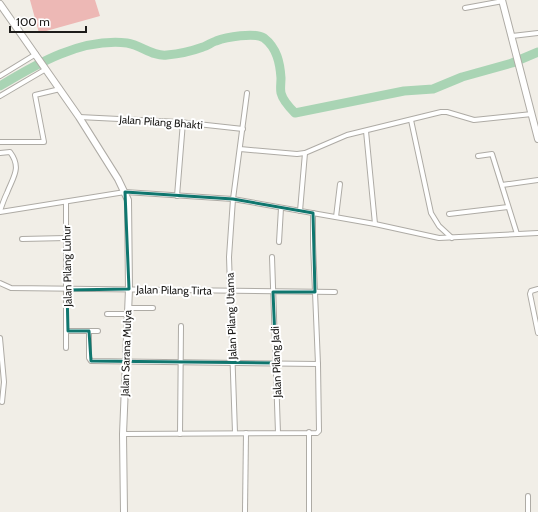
<svg xmlns="http://www.w3.org/2000/svg" width="538" height="512" font-family="Cabin,sans-serif">
<style>
.green{fill:#edb8b5}
.lines{fill:none;stroke-linecap:round;stroke-linejoin:round}
.river{stroke:#a9d4b4;stroke-width:9}
.street-casing{stroke:#aeaba5;stroke-width:6}
.secondary-casing{stroke:#aeaba5;stroke-width:8}
.street{stroke:#fff;stroke-width:4}
.secondary{stroke:#fff;stroke-width:6}
.marked{fill:none;stroke:#0f766e;stroke-width:3;stroke-linejoin:round}
.labels{text-anchor:middle;dominant-baseline:central;stroke-width:4;stroke-linejoin:round;paint-order:stroke}
.street-label{font-size:11px;fill:#1d1c1a;stroke:#fff}
</style>
<rect width="100%" height="100%" fill="#f1eee7"/>
<polygon class="green" points="30,0 95,0 100,16 39,33"/>
<g class="lines">
<path class="river" d="M0,86C38,63 81,38 127,43C141,45 153,57 167,55C178,54 192,51 203,47C207,46 212,42 216,41C226,37 255,32 264,38C277,48 280,63 281,78C281,83 280,89 281,93C283,101 290,108 295,113L404,91L433,89L462,77L512,63L538,52"/>
<defs>
<g id="street">
<polyline points="465,8 503,1"/>
<polyline points="512,36 538,33"/>
<polyline points="0,76 36,54"/>
<polyline points="0,96 46,69"/>
<polyline points="79,117 179,122 243,129"/>
<polyline points="411,120 431,213 439,226 452,238"/>
<polyline points="366,131 375,224"/>
<polyline points="0,142 44,142 35,95 60,89"/>
<polyline points="240,149 297,154 305,153 347,135 441,112 447,112 474,120 532,114"/>
<path d="M0,153L10,152C22,168 13,177 7,193C4,199 2,205 0,211"/>
<polyline points="478,156 492,154 517,234"/>
<polyline points="502,185 538,180"/>
<polyline points="177,196 183,122"/>
<polyline points="66,202 66,348"/>
<polyline points="300,211 305,153"/>
<polyline points="0,212 125,192 233,199 375,224 439,238 538,233"/>
<polyline points="449,214 508,207"/>
<polyline points="336,217 340,184"/>
<polyline points="22,239 66,238"/>
<polyline points="279,242 281,208"/>
<polyline points="272,257 278,433"/>
<polyline points="0,283 11,288 335,292"/>
<polyline points="538,289 531,291 530,294 538,333"/>
<polyline points="128,308 153,308"/>
<polyline points="107,314 128,314"/>
<polyline points="68,331 98,331"/>
<polyline points="89,331 89,358 91,361 318,364"/>
<polyline points="0,338 4,382 2,402"/>
<polyline points="309,432 309,512"/>
<polyline points="235,433 229,257 233,199 247,93"/>
<polyline points="123,434 317,433 319,431 318,364 313,244 313,213"/>
<polyline points="180,434 181,326"/>
<polyline points="528,496 528,512"/>
<polyline points="245,512 246,433"/>
</g>
<g id="secondary">
<polyline points="502,0 538,139"/>
<polyline points="0,4 79,117 118,179 128,200 129,289 123,434 124,512"/>
</g>
</defs>
<use href="#street" class="street-casing"/>
<use href="#secondary" class="secondary-casing"/>
<use href="#street" class="street"/>
<use href="#secondary" class="secondary"/>
</g>
<path class="marked" d="M125,192L233,199L313,213L315,292H273L276,363L91,361L89,331H68L67,290L129,289Z"/>
<g class="labels">
<g class="street-label">
<text transform="translate(161 122) rotate(4)">Jalan Pilang Bhakti</text>
<text transform="translate(67 266) rotate(-91)">Jalan Pilang Luhur</text>
<text transform="translate(174 290) rotate(1)">Jalan Pilang Tirta</text>
<text transform="translate(231 316) rotate(-92)">Jalan Pilang Utama</text>
<text transform="translate(126 353) rotate(-88)">Jalan Sarana Mulya</text>
<text transform="translate(276 362) rotate(-92)">Jalan Pilang Jadi</text>
</g>
</g>
<path d="M10 26v6h76v-6" fill="none" stroke="#1d1c1a" stroke-width="2"/>
<text x="16" y="26" font-size="12" fill="#1d1c1a" stroke="#ffffff" stroke-width="3" paint-order="stroke">100 m</text>
</svg>
